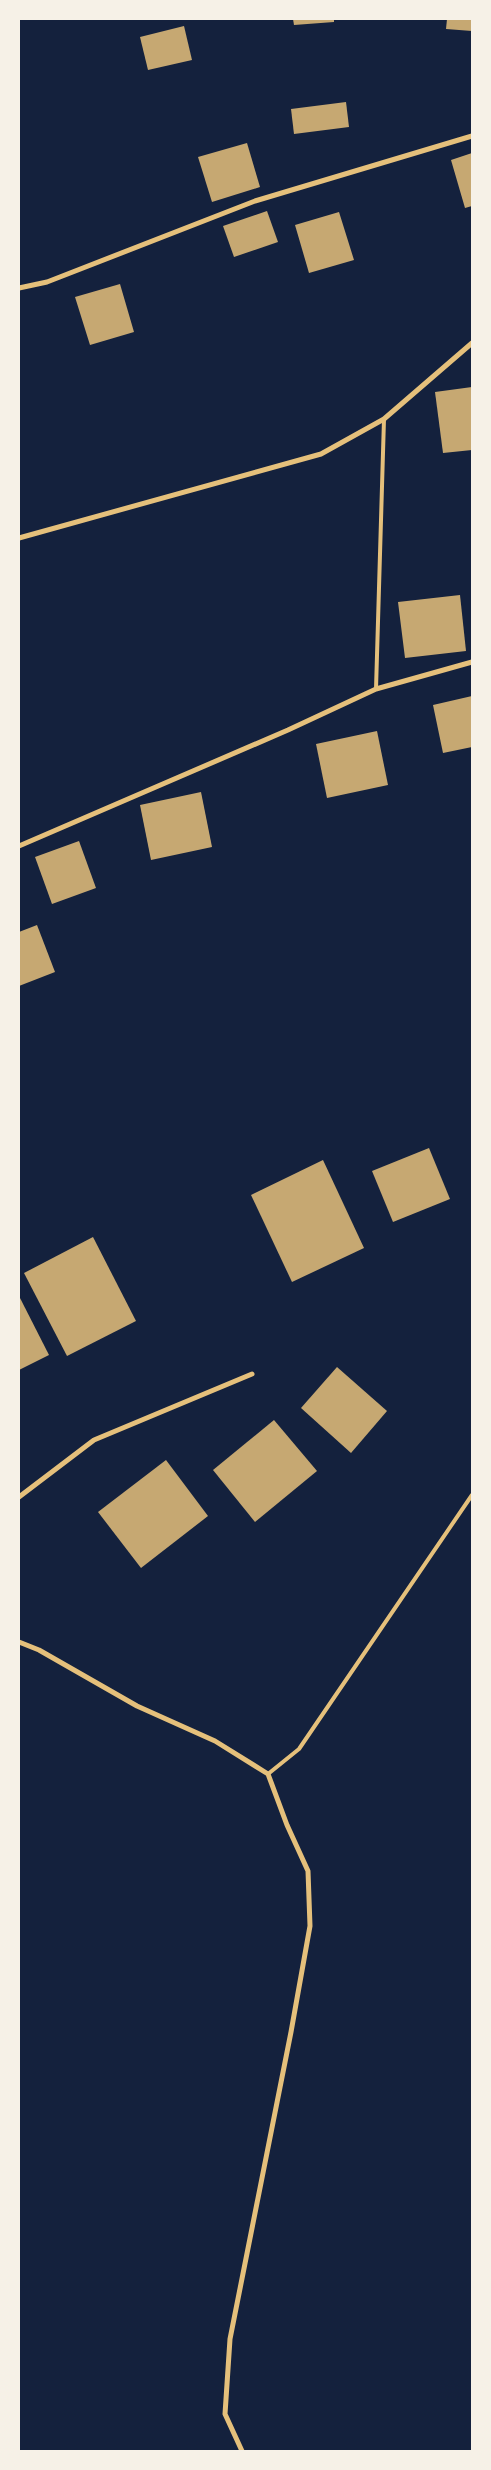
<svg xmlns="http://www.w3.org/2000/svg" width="491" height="2470" font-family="Commissioner,sans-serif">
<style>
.building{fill:#c6a872}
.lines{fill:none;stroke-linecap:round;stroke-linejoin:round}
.service{stroke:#e5c07b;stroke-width:4}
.minor{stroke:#e5c07b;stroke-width:5}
</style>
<rect width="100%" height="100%" fill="#14213d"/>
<g class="building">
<polygon points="293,19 334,19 334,22 294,25"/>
<polygon points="447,19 472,19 472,31 446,29"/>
<polygon points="184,26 192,60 148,70 140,37"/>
<polygon points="346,102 349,127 294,134 291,109"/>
<polygon points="247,143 260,187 212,202 198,157"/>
<polygon points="472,153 472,206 465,208 451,160"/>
<polygon points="267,211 278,242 234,257 223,226"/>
<polygon points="339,212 354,260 309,273 295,225"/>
<polygon points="120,284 134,332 90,345 75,297"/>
<polygon points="472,387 472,450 443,453 435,392"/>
<polygon points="460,595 466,651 405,658 398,602"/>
<polygon points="472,696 472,747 443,753 433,705"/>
<polygon points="377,731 388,785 327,798 316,744"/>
<polygon points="201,792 212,847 151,860 140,805"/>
<polygon points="79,841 96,888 52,904 35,857"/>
<polygon points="37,925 55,972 19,986 19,932"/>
<polygon points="429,1148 450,1199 393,1222 372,1171"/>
<polygon points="323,1160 364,1248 292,1282 251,1195"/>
<polygon points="93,1237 136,1321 67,1356 24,1273"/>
<polygon points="19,1296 49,1355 19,1370"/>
<polygon points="337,1367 387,1411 351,1453 301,1408"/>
<polygon points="274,1420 317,1471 255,1522 213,1470"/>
<polygon points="166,1460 208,1516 141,1568 98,1512"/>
</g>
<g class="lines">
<g class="service">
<polyline points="376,689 384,419"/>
<polyline points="268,1774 299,1749 472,1495"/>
</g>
<g class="minor">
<polyline points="19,288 47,282 255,201 472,136"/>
<polyline points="19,538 321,454 384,419 472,343"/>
<polyline points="19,846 288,730 376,689 472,662"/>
<polyline points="19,1497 94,1440 252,1374"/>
<polyline points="19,1642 39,1650 137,1706 215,1741 268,1774 287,1825 308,1871 310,1926 291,2032 230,2339 225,2414 242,2451"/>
</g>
</g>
<rect width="491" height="2470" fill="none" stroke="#f6f1e7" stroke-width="40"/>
</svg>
